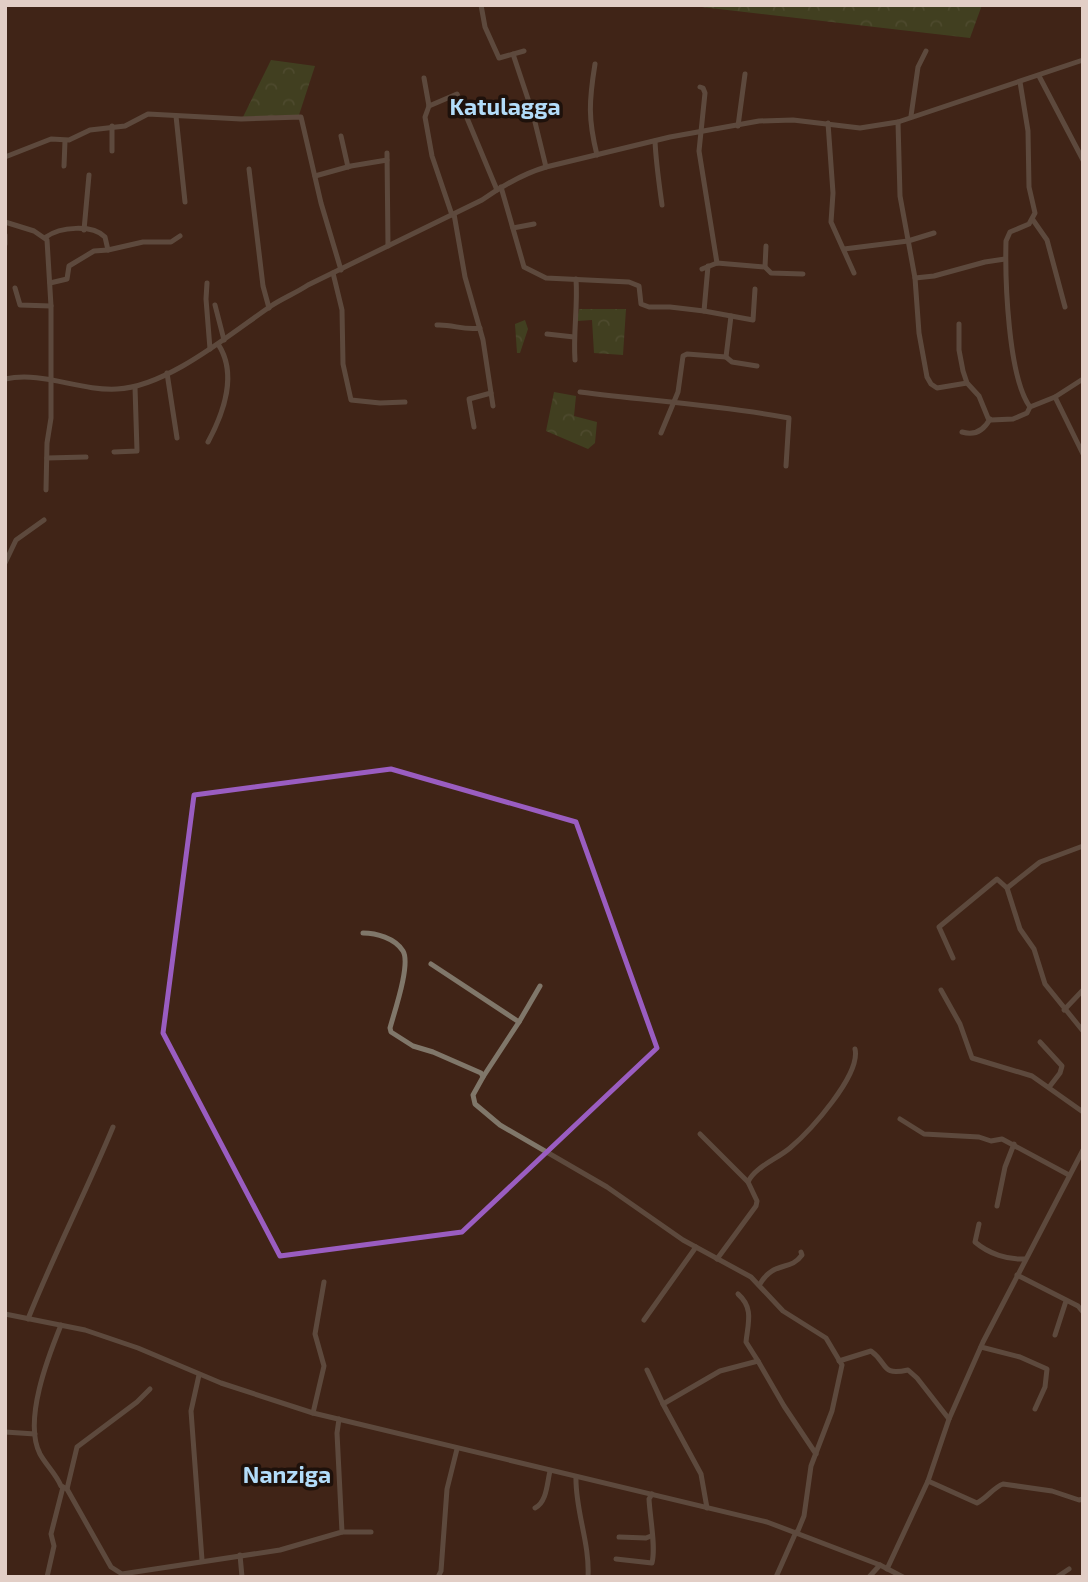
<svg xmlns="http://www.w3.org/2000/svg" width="1088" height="1582" font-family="'Exo 2',sans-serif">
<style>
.forest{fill:url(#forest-crowns)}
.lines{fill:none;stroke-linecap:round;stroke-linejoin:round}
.minor{stroke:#80776a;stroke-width:5}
.marked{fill:none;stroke:#9a5dc1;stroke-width:5;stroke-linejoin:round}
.labels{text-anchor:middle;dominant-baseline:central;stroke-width:7;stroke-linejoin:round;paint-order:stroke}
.quarter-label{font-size:23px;font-weight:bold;fill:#b2dcf9;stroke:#1e110b}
</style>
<defs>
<pattern id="forest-crowns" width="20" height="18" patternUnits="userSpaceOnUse" patternTransform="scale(1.75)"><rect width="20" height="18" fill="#43612b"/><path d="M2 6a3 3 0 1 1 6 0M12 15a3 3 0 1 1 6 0" fill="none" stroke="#5e7648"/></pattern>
</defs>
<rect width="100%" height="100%" fill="#402417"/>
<g class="forest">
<polygon points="684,5 982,5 970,38"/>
<polygon points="271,60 315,66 299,115 243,117"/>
<polygon points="579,309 626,309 623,355 594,353 592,320 577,321"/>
<polygon points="525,320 528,329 520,353 517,353 515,324"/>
<polygon points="554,392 576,396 574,416 597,422 595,443 588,449 546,431"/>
</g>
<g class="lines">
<g class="minor">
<polyline points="481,5 485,27 499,58 524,51"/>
<polyline points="513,54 533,114 546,167"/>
<path d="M595,64C589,101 588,119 597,155"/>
<polyline points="1039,76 1083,160"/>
<polyline points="424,78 429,106 425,117 432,156 452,215"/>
<path d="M1020,82L1028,131L1029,187L1035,213L1029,224L1010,232L1006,241C1005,279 1008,377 1030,407L1055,397L1083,379"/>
<polyline points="700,87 703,88 705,93 699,151 717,263"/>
<polyline points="429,106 457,94 497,190"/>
<polyline points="176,116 185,202"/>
<polyline points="911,116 918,67 926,51"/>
<polyline points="898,122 900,196 915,278 919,333 927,377 931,384 937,388 967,383"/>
<polyline points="828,123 833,193 831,222 854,273"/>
<polyline points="738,126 745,74"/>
<polyline points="341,136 348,167"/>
<path d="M655,141C656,163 659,183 662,205"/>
<polyline points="112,151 112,126"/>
<polyline points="387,153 388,246"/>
<polyline points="5,157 51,139 69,140 90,130 125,126 148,114 241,119 301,117 321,203 341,270"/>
<polyline points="64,166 65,141"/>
<polyline points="249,169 263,286 269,308"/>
<polyline points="315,176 351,166 387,160"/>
<polyline points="501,187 524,267 546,278 629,282 639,286 641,304 649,307 670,307 704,311 753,320 755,289"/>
<polyline points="454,214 465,277 483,340 493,406"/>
<polyline points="1033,220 1047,240 1065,307"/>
<polyline points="5,222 34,231 47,240 51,306 51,418 47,443 46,490"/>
<polyline points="513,228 534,224"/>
<polyline points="84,230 89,175"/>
<polyline points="5,235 5,244"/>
<path d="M46,237C60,227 92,224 105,237L108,250L94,251L69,266L67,279L50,283"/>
<polyline points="844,249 908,241 934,233"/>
<polyline points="108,250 143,242 171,242 180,236"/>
<polyline points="765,267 766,246"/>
<polyline points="702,269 717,263 765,267 771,273 803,274"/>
<polyline points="333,273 342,310 343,364 351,400 380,403 405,402"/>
<polyline points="915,278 934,276 985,262 1005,259"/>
<polyline points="207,283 206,299 210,349"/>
<polyline points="15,288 20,305 51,306"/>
<polyline points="215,305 224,340"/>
<polyline points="704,311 708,266"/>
<polyline points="959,324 959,350 963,371 967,383 979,396 988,418 991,420 1013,419 1027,413 1030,407"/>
<path d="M437,325C452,324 465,331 480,328"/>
<polyline points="547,334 574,337"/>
<polyline points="726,357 731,316"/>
<path d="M575,360C573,333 578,306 576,279"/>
<polyline points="167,373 177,438"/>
<path d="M5,379C43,371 79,391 117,389C167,387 230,334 271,306C283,298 296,293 308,285L482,200C502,186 522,174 546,167L670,137L759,121L793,120L860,128L898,122L1083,60"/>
<path d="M580,392C650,401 720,405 789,418L786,466"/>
<polyline points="1055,397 1083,454"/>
<polyline points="474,427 469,399 491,393"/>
<path d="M962,432C975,436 984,430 990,419"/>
<polyline points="661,433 678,392 683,356 687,354 726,357 732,362 757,366"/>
<path d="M208,442C224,412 238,374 218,344"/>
<polyline points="114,452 137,451 135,387"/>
<polyline points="47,458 86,457"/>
<polyline points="5,563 16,540 44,520"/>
<polyline points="1007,888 1040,862 1083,846"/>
<path d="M363,933C376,933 395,938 403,951C411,964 394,1013 390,1028L391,1032L413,1046L433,1052L481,1073L483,1077L473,1095L475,1104L500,1125L607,1187L683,1240L751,1277L783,1311L826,1338L842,1365L832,1411L811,1466L804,1516L797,1533"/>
<polyline points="953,958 939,927 997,879 1007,888 1020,929 1034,949 1045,984 1083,1031"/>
<polyline points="431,964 519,1022 483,1077"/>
<polyline points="941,990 960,1024 972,1058 1032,1076 1083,1112"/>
<polyline points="1064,1010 1083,990"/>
<polyline points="519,1022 540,986"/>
<polyline points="1040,1042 1062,1066 1060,1073 1050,1086"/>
<polyline points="900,1119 924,1134 979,1137 991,1141 1002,1139 1069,1175"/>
<polyline points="700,1134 748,1182"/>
<polyline points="997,1206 1005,1167 1014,1144"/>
<path d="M979,1224L975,1242C989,1254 1008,1260 1025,1259"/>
<path d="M717,1259L756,1206L757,1201L748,1182C755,1167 777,1159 790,1148C810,1131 861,1075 855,1049"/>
<polyline points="1017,1275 1078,1306 1083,1312"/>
<path d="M760,1284C774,1260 790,1272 802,1255L801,1252"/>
<path d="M738,1294C754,1308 748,1323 746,1342L758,1361"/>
<polyline points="5,1314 85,1330 138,1348 221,1383 313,1413 767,1522 880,1565 903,1577"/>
<path d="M28,1319C54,1254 86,1192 113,1127"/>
<polyline points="644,1320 696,1247"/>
<path d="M61,1325C48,1357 23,1421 40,1454C46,1465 56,1474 61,1486L67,1489L111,1567L122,1574L280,1550L342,1532L337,1433L339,1419"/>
<polyline points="1055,1335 1066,1301"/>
<polyline points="981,1347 1020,1357 1047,1369 1045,1387 1035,1409"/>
<path d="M839,1361L871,1351C889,1364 880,1376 908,1370L917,1378L949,1419"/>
<polyline points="647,1370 663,1404 701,1474 707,1508"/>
<polyline points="199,1375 191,1411 202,1560"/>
<polyline points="663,1404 720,1371 758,1361 784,1406 816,1454"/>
<polyline points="313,1413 324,1366 315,1334 324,1282"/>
<polyline points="5,1432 35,1434"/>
<path d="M576,1477C575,1510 590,1543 588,1577"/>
<path d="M928,1481L977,1503C987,1498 994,1487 1003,1484L1052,1491L1079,1500L1083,1499"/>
<polyline points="67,1489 77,1447 137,1402 150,1389"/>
<path d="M535,1508C547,1502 547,1483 550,1471"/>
<polyline points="342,1532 371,1532"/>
<polyline points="619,1537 646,1538 651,1536"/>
<polyline points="240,1555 242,1577"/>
<path d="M616,1559L652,1563C656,1547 650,1518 649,1499L652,1494"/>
<polyline points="887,1569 928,1481 949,1419 983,1342 1083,1150"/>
<polyline points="47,1577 54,1546 51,1534 63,1487"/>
<polyline points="438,1577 441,1571 447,1489 457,1449"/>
<polyline points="776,1577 796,1532"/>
<polyline points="869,1577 880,1565"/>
<polyline points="1057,1577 1069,1569"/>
</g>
</g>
<path d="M0 0H1088V1582H0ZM391,769L576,822L657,1048L462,1232L280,1256L163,1033L194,795Z" fill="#402417" fill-opacity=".55" fill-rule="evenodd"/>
<path class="marked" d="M391,769L576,822L657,1048L462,1232L280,1256L163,1033L194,795Z"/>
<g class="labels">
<g class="quarter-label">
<text x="505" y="106">Katulagga</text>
<text x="287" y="1474">Nanziga</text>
</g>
</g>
<rect width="1088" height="1582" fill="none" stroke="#e2cec6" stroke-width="14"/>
</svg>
